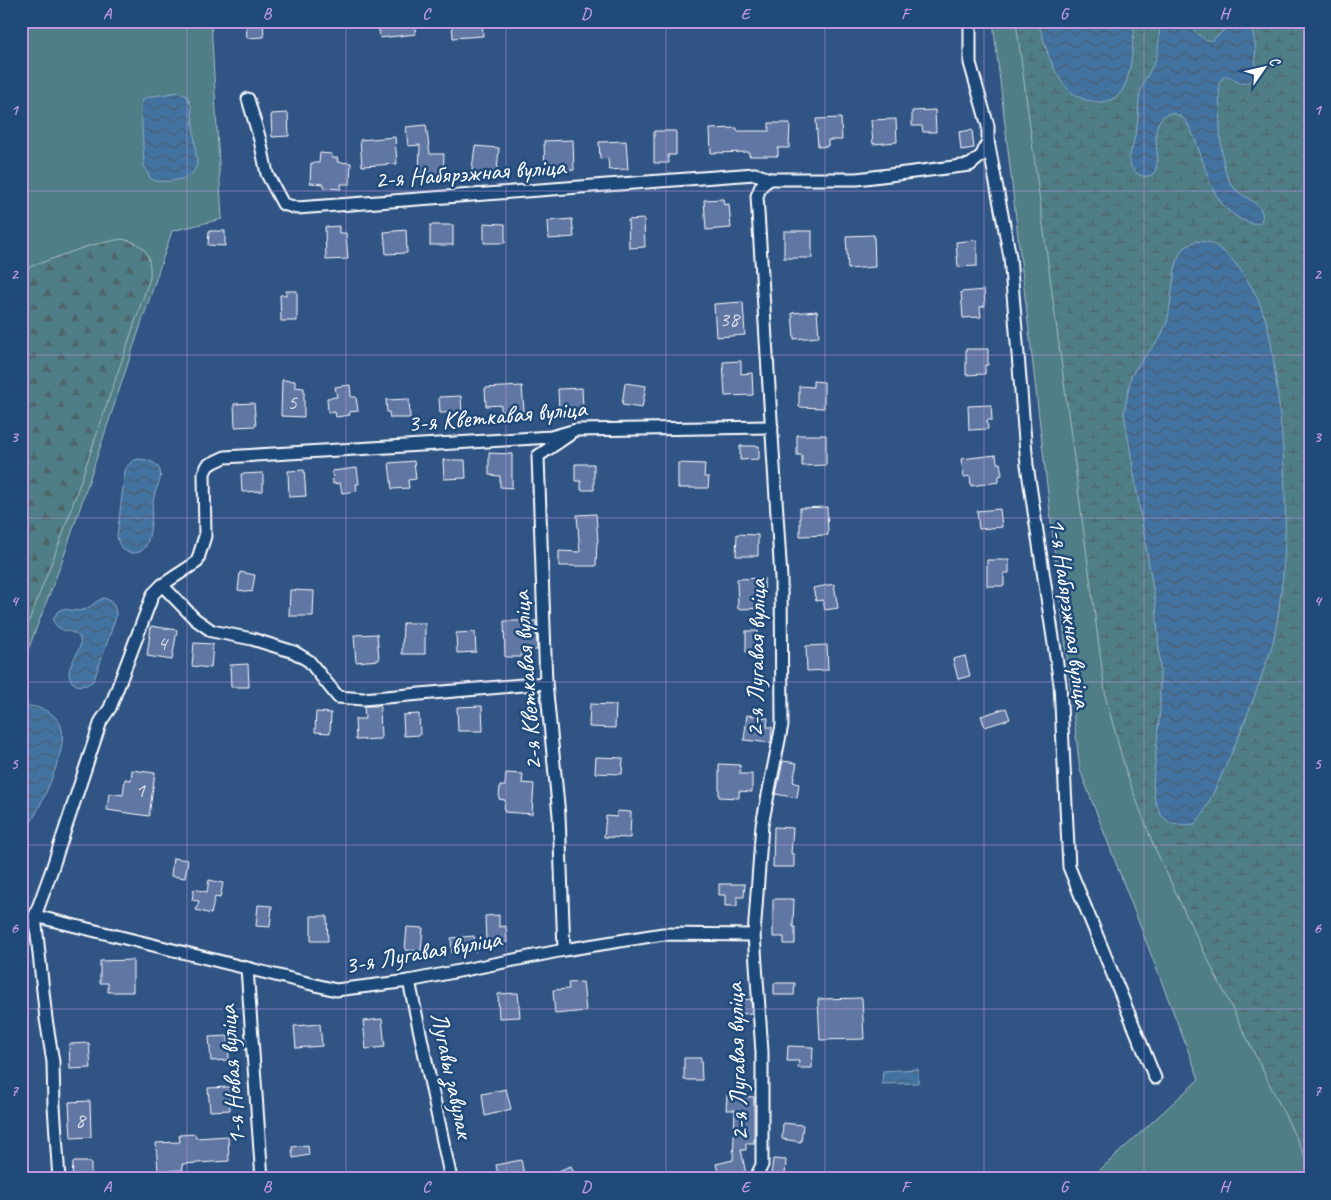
<svg xmlns="http://www.w3.org/2000/svg" width="1331" height="1200" font-family="Caveat,sans-serif">
<style>
.green{fill:#507e87;stroke:#a8bec3}
.forest{fill:url(#forest-firs);stroke:#a8bec3}
.wetland{fill:url(#wetland-marsh);stroke:#a8bec3}
.water{fill:url(#water-waves);stroke:#8eabc6}
.building{fill:#6176a3;stroke:#fff}
.lines{fill:none;stroke-linecap:round;stroke-linejoin:round}
.minor-casing{stroke:#fff;stroke-width:15}
.minor{stroke:#1f4a7a;stroke-width:11}
.grid{fill:none;stroke:#bd96df;stroke-width:1;stroke-opacity:0.55}
.labels{text-anchor:middle;dominant-baseline:central;stroke-width:5;stroke-linejoin:round;paint-order:stroke}
.number-label{font-size:22px;fill:#d8dde8}
.street-label{font-size:25px;fill:#fff;stroke:#1f4a7a}
.neatline{fill:none;stroke:#bd96df;stroke-width:2}
.grid-label{font-size:16px;text-anchor:middle;font-weight:bold;fill:#bd96df}
</style>
<defs>
<pattern id="forest-firs" width="22" height="20" patternUnits="userSpaceOnUse" patternTransform="scale(1.25)"><rect width="22" height="20" fill="#507e87"/><path d="M5 1l3.5 6h-7zM16 11l3.5 6h-7z" fill="#4e656a"/></pattern>
<pattern id="wetland-marsh" width="20" height="14" patternUnits="userSpaceOnUse" patternTransform="scale(1.25)"><rect width="20" height="14" fill="#507e87"/><path d="M1 5h8M5 5V1M11 12h8M15 12V8" fill="none" stroke="#4e656a"/></pattern>
<pattern id="water-waves" width="16" height="10" patternUnits="userSpaceOnUse" patternTransform="scale(1.25)"><rect width="16" height="10" fill="#4373a0"/><path d="M0 5q4-4 8 0t8 0" fill="none" stroke="#485c6e"/></pattern>
</defs>
<rect width="100%" height="100%" fill="#305484"/>
<filter id="ink" filterUnits="userSpaceOnUse"><feTurbulence type="fractalNoise" baseFrequency=".02" numOctaves="2"/><feDisplacementMap in="SourceGraphic" scale="10" xChannelSelector="R" yChannelSelector="G"/><feConvolveMatrix kernelMatrix="1 2 1 2 8 2 1 2 1" color-interpolation-filters="sRGB"/></filter>
<g filter="url(#ink)">
<g class="green">
<polygon points="21,21 211,21 222,219 172,231 63,559 21,668"/>
<polygon points="993,21 1310,21 1310,1179 1090,1179 1199,1079 1080,770"/>
</g>
<path class="forest" d="M121,239C146,243 151,254 150,278L62,536L21,641V270L88,246Z"/>
<polygon class="wetland" points="1016,21 1310,21 1310,1166 1186,915 1153,844 1126,772 1106,699"/>
<g class="water">
<path d="M1038,21H1136C1131,43 1134,68 1123,89C1119,97 1110,101 1101,102C1058,103 1048,54 1038,21Z"/>
<path d="M1161,21H1186C1219,60 1209,29 1240,23C1246,24 1249,26 1252,32C1257,41 1258,79 1247,83C1239,86 1233,77 1226,76L1222,78L1219,83C1220,107 1218,161 1229,180C1231,185 1234,188 1238,192C1246,198 1265,205 1262,218C1262,221 1260,223 1258,223C1252,225 1245,221 1240,219C1211,203 1207,170 1196,142C1192,133 1188,119 1178,115C1174,113 1171,113 1167,114C1146,124 1163,156 1155,171C1149,182 1132,174 1130,163C1129,158 1130,153 1132,148C1134,139 1137,129 1138,119C1139,110 1138,101 1140,93C1143,80 1152,70 1156,58C1160,46 1158,33 1161,21Z"/>
<path d="M179,92L187,96L191,105L197,164C193,181 170,182 155,181L150,178L144,166L141,106L143,100L148,97Z"/>
<path d="M1195,241C1200,242 1206,241 1210,243C1232,252 1253,286 1261,307C1271,331 1273,356 1276,381C1287,465 1291,559 1273,642C1270,654 1265,666 1261,678C1245,724 1225,770 1203,814L1195,824L1184,825L1170,823L1161,815L1155,801L1153,783L1160,708V663L1156,607L1124,413L1131,376L1139,364L1160,338L1168,319L1175,269L1181,250Z"/>
<path d="M138,459C146,459 158,462 160,471C163,479 155,489 154,497C151,510 152,537 145,547C141,554 130,555 124,550C119,547 118,541 117,536L125,471C128,464 131,461 138,459Z"/>
<path d="M105,598C114,602 116,608 116,617L94,680C85,689 69,688 69,672C70,662 83,648 80,639C76,628 58,635 53,620L57,612L62,609C69,609 76,612 83,610C92,608 96,599 105,598Z"/>
<path d="M26,706C40,706 60,714 62,730C67,754 36,818 21,838V708Z"/>
<polygon points="918,1069 918,1083 882,1084 883,1071"/>
</g>
<g class="building">
<polygon points="246,21 263,21 264,37 247,38"/>
<polygon points="378,21 414,21 416,34 380,38"/>
<polygon points="452,21 482,21 483,36 453,38"/>
<polygon points="935,110 936,132 923,132 922,126 912,126 912,111"/>
<polygon points="288,113 289,136 272,137 271,114"/>
<polygon points="841,118 842,140 828,140 828,146 818,147 816,119"/>
<polygon points="896,119 897,142 873,144 871,120"/>
<polygon points="769,123 790,123 789,148 778,148 778,156 749,156 749,152 711,153 710,129 737,128 737,131 769,131"/>
<polygon points="426,125 430,154 444,154 443,177 419,176 420,145 408,146 406,127"/>
<polygon points="972,130 974,148 961,150 959,132"/>
<polygon points="654,131 676,131 676,155 668,155 669,163 654,163"/>
<polygon points="395,137 397,164 362,166 360,140"/>
<polygon points="573,140 574,170 545,172 544,141"/>
<polygon points="626,141 628,169 609,170 608,158 600,159 599,142"/>
<polygon points="475,146 499,148 497,172 490,172 490,179 471,177"/>
<polygon points="320,153 332,154 332,158 338,158 337,162 351,163 350,184 341,184 341,189 324,188 324,184 310,183 311,163 319,163"/>
<polygon points="723,199 724,205 729,204 731,228 706,230 704,200"/>
<polygon points="572,219 574,237 549,239 548,221"/>
<polygon points="644,219 645,247 629,248 628,220"/>
<polygon points="484,223 505,224 505,243 484,243"/>
<rect x="430" y="225" width="23" height="20"/>
<polygon points="339,226 339,233 346,233 348,259 326,260 325,227"/>
<polygon points="406,230 407,253 386,254 384,232"/>
<polygon points="209,231 225,231 225,246 208,245"/>
<rect x="784" y="231" width="28" height="27"/>
<polygon points="874,235 875,267 848,269 846,236"/>
<polygon points="977,240 977,266 958,267 956,242"/>
<polygon points="984,290 985,306 980,307 981,317 963,318 961,292"/>
<polygon points="286,291 297,291 297,321 281,321 280,295 286,295"/>
<polygon points="743,302 745,335 716,337 714,304"/>
<polygon points="817,311 819,337 794,339 792,313"/>
<polygon points="966,349 988,349 988,365 985,365 985,374 966,375"/>
<polygon points="741,361 741,374 752,373 753,395 725,396 723,362"/>
<polygon points="282,380 295,381 295,387 304,388 304,417 281,416"/>
<polygon points="813,381 824,382 824,408 799,407 799,386 813,387"/>
<polygon points="625,383 646,386 642,408 622,405"/>
<polygon points="350,385 351,397 356,397 358,411 349,412 350,415 336,417 335,412 328,413 327,398 337,397 335,387"/>
<polygon points="522,386 524,411 501,412 501,405 486,406 485,388"/>
<polygon points="582,388 583,410 559,411 558,389"/>
<polygon points="461,396 462,412 440,413 439,397"/>
<polygon points="409,399 410,418 390,418 389,412 387,412 386,400"/>
<polygon points="254,403 256,426 235,427 234,404"/>
<polygon points="991,405 992,420 987,420 988,429 969,430 968,406"/>
<polygon points="797,435 826,435 826,465 802,466 802,455 797,455"/>
<polygon points="740,446 759,446 759,459 740,460"/>
<polygon points="489,453 512,454 512,488 500,487 500,476 489,475"/>
<polygon points="996,455 997,463 1000,463 1002,475 999,476 999,482 971,486 970,476 964,477 961,459"/>
<polygon points="443,460 465,460 466,478 444,479"/>
<polygon points="414,461 416,479 408,480 409,488 392,489 389,463"/>
<polygon points="678,463 705,464 704,477 709,477 708,488 678,488"/>
<polygon points="575,464 594,464 594,490 581,490 581,481 575,481"/>
<polygon points="357,468 359,484 356,484 357,491 342,493 340,483 333,484 332,471"/>
<polygon points="304,470 306,496 289,497 288,471"/>
<polygon points="263,473 263,491 242,492 241,474"/>
<polygon points="827,507 828,535 800,536 800,508"/>
<polygon points="1000,509 1002,527 979,529 977,511"/>
<polygon points="596,514 598,542 597,542 596,566 559,566 559,551 580,552 577,515"/>
<polygon points="737,534 758,535 758,556 736,556"/>
<polygon points="987,560 1009,560 1009,573 1004,573 1004,586 987,586"/>
<polygon points="240,572 255,575 252,592 238,590"/>
<polygon points="764,578 765,608 738,609 737,579"/>
<polygon points="834,584 838,608 825,610 823,600 816,601 813,588"/>
<polygon points="290,590 314,591 313,616 289,616"/>
<polygon points="504,621 536,621 537,650 521,650 521,657 505,657"/>
<polygon points="403,623 425,623 425,654 402,654"/>
<polygon points="151,626 177,630 172,660 147,656"/>
<rect x="746" y="631" width="12" height="21"/>
<polygon points="475,632 476,652 457,653 456,633"/>
<polygon points="377,634 379,660 356,662 354,635"/>
<polygon points="194,643 213,644 211,668 192,666"/>
<polygon points="827,645 828,670 807,671 806,646"/>
<polygon points="965,656 970,676 958,679 953,659"/>
<polygon points="248,664 249,687 231,687 230,665"/>
<polygon points="590,704 616,705 615,728 589,727"/>
<polygon points="364,706 380,706 381,739 356,740 355,719 365,719"/>
<polygon points="482,706 483,731 458,731 457,707"/>
<polygon points="1006,708 1010,719 985,727 981,716"/>
<polygon points="316,712 331,713 330,733 315,732"/>
<polygon points="419,714 420,735 404,736 403,715"/>
<polygon points="747,715 768,718 767,727 772,727 771,743 744,740"/>
<polygon points="596,757 623,758 622,774 595,773"/>
<polygon points="783,761 797,763 793,782 799,784 797,798 776,794"/>
<polygon points="719,764 740,765 740,774 752,774 752,792 739,791 739,798 719,797"/>
<polygon points="132,770 155,773 149,816 107,810 109,793 123,795 125,779 131,780"/>
<polygon points="506,773 523,774 522,783 534,784 532,814 504,812 505,800 499,799 500,786 505,786"/>
<polygon points="617,811 631,812 630,838 604,837 606,816 617,817"/>
<polygon points="774,827 793,828 791,854 794,854 794,867 773,867"/>
<polygon points="173,858 188,860 185,878 171,876"/>
<polygon points="209,880 223,883 220,898 215,897 211,914 196,910 199,901 192,900 194,889 207,892"/>
<polygon points="719,884 745,884 744,897 737,897 737,906 725,906 725,895 719,895"/>
<polygon points="773,899 794,899 793,927 795,927 795,944 784,944 784,937 773,937"/>
<polygon points="258,905 272,906 270,927 256,926"/>
<polygon points="499,915 499,927 506,926 507,943 486,944 485,916"/>
<polygon points="311,916 327,916 328,941 311,941"/>
<polygon points="407,927 423,928 421,951 405,950"/>
<polygon points="474,936 476,951 452,953 451,938"/>
<polygon points="133,960 133,992 108,992 108,983 100,983 100,961"/>
<polygon points="583,982 586,1011 555,1014 553,990 569,989 568,983"/>
<polygon points="774,983 795,983 794,995 774,995"/>
<polygon points="518,993 520,1017 499,1018 498,994"/>
<polygon points="862,998 864,1039 820,1040 818,999"/>
<polygon points="751,999 752,1013 733,1015 732,1001"/>
<polygon points="382,1019 385,1047 366,1049 363,1021"/>
<polygon points="320,1024 322,1046 296,1048 294,1026"/>
<polygon points="228,1036 229,1060 211,1061 209,1037"/>
<polygon points="89,1043 91,1068 70,1069 69,1044"/>
<polygon points="788,1046 813,1047 812,1068 798,1068 799,1061 787,1061"/>
<polygon points="684,1058 701,1058 702,1080 684,1080"/>
<polygon points="229,1087 230,1110 210,1111 208,1088"/>
<polygon points="506,1089 511,1109 485,1116 482,1094"/>
<polygon points="727,1095 754,1097 754,1143 746,1143 746,1150 741,1150 746,1174 720,1179 716,1164 733,1160 735,1110 726,1110"/>
<polygon points="90,1101 91,1137 71,1138 69,1102"/>
<polygon points="783,1123 803,1125 801,1142 782,1139"/>
<polygon points="195,1134 196,1138 228,1136 229,1161 182,1164 183,1170 158,1171 156,1143 180,1142 179,1135"/>
<polygon points="308,1145 309,1155 293,1158 292,1147"/>
<polygon points="773,1159 786,1160 785,1177 771,1175"/>
<polygon points="521,1160 525,1179 499,1179 496,1165"/>
<polygon points="73,1162 91,1162 91,1179 72,1179"/>
<polygon points="571,1166 576,1179 540,1179 540,1178"/>
</g>
<g class="lines">
<defs>
<g id="minor">
<polyline points="248,99 260,140 267,174 283,204 297,208 755,174 770,179"/>
<polyline points="988,141 1010,257 1027,465 1060,684 1069,867 1155,1078"/>
<polyline points="162,585 195,619 212,631 252,639 294,652 309,661 338,697 363,699 546,683"/>
<polyline points="35,916 46,1019 53,1062 54,1106 59,1179"/>
<polyline points="754,935 663,934 564,950 409,981 336,990 35,916 51,872 101,721 110,708 153,594 162,585 197,562 205,536 204,473 208,465 225,457 551,437 576,430 772,427"/>
<polyline points="564,950 559,815 546,683 538,456 569,435"/>
<polyline points="247,968 262,1179"/>
<polyline points="409,981 451,1179"/>
<polyline points="755,1179 762,1165 762,1052 754,935 762,825 782,725 781,578 757,196 761,186 770,179 857,179 970,165 982,155 988,141 988,126 970,63 970,21"/>
</g>
</defs>
<use href="#minor" class="minor-casing"/>
<use href="#minor" class="minor"/>
</g>
</g>
<path class="grid" d="M187,21V1179M346,21V1179M506,21V1179M666,21V1179M825,21V1179M984,21V1179M1144,21V1179M21,191H1310M21,355H1310M21,518H1310M21,682H1310M21,845H1310M21,1009H1310"/>
<g class="labels">
<g class="number-label">
<text x="729" y="319">38</text>
<text x="292" y="402">5</text>
<text x="162" y="643">4</text>
<text x="140" y="790">1</text>
<text x="80" y="1120">8</text>
</g>
<g class="street-label">
<text transform="translate(470 173) rotate(-4)">2-я Набярэжная вуліца</text>
<text transform="translate(497 416) rotate(-5)">3-я Кветкавая вуліца</text>
<text transform="translate(1070 613) rotate(82)">1-я Набярэжная вуліца</text>
<text transform="translate(756 658) rotate(-89)">2-я Лугавая вуліца</text>
<text transform="translate(527 681) rotate(-94)">2-я Кветкавая вуліца</text>
<text transform="translate(423 952) rotate(-10)">3-я Лугавая вуліца</text>
<text transform="translate(737 1062) rotate(-92)">2-я Лугавая вуліца</text>
<text transform="translate(232 1075) rotate(-94)">1-я Новая вуліца</text>
<text transform="translate(452 1075) rotate(78)">Лугавы завулак</text>
</g>
</g>
<rect width="1331" height="1200" fill="none" stroke="#1f4a7a" stroke-width="55"/>
<g transform="translate(1264 68) rotate(56)" stroke="#1f4a7a" stroke-width="4" paint-order="stroke">
<path d="M0-4L9 19L0 12L-9 19Z" fill="#ffffff"/>
<text y="-8" font-size="14" font-weight="bold" text-anchor="middle" fill="#ffffff">С</text>
</g>
<rect x="28" y="28" width="1276" height="1144" class="neatline"/>
<g class="grid-label">
<text x="107" y="19">A</text>
<text x="267" y="19">B</text>
<text x="426" y="19">C</text>
<text x="586" y="19">D</text>
<text x="745" y="19">E</text>
<text x="905" y="19">F</text>
<text x="1064" y="19">G</text>
<text x="1224" y="19">H</text>
<text x="14" y="115">1</text>
<text x="1317" y="115">1</text>
<text x="14" y="279">2</text>
<text x="1317" y="279">2</text>
<text x="14" y="442">3</text>
<text x="1317" y="442">3</text>
<text x="14" y="606">4</text>
<text x="1317" y="606">4</text>
<text x="14" y="769">5</text>
<text x="1317" y="769">5</text>
<text x="14" y="933">6</text>
<text x="1317" y="933">6</text>
<text x="14" y="1096">7</text>
<text x="1317" y="1096">7</text>
<text x="107" y="1192">A</text>
<text x="267" y="1192">B</text>
<text x="426" y="1192">C</text>
<text x="586" y="1192">D</text>
<text x="745" y="1192">E</text>
<text x="905" y="1192">F</text>
<text x="1064" y="1192">G</text>
<text x="1224" y="1192">H</text>
</g>
</svg>
